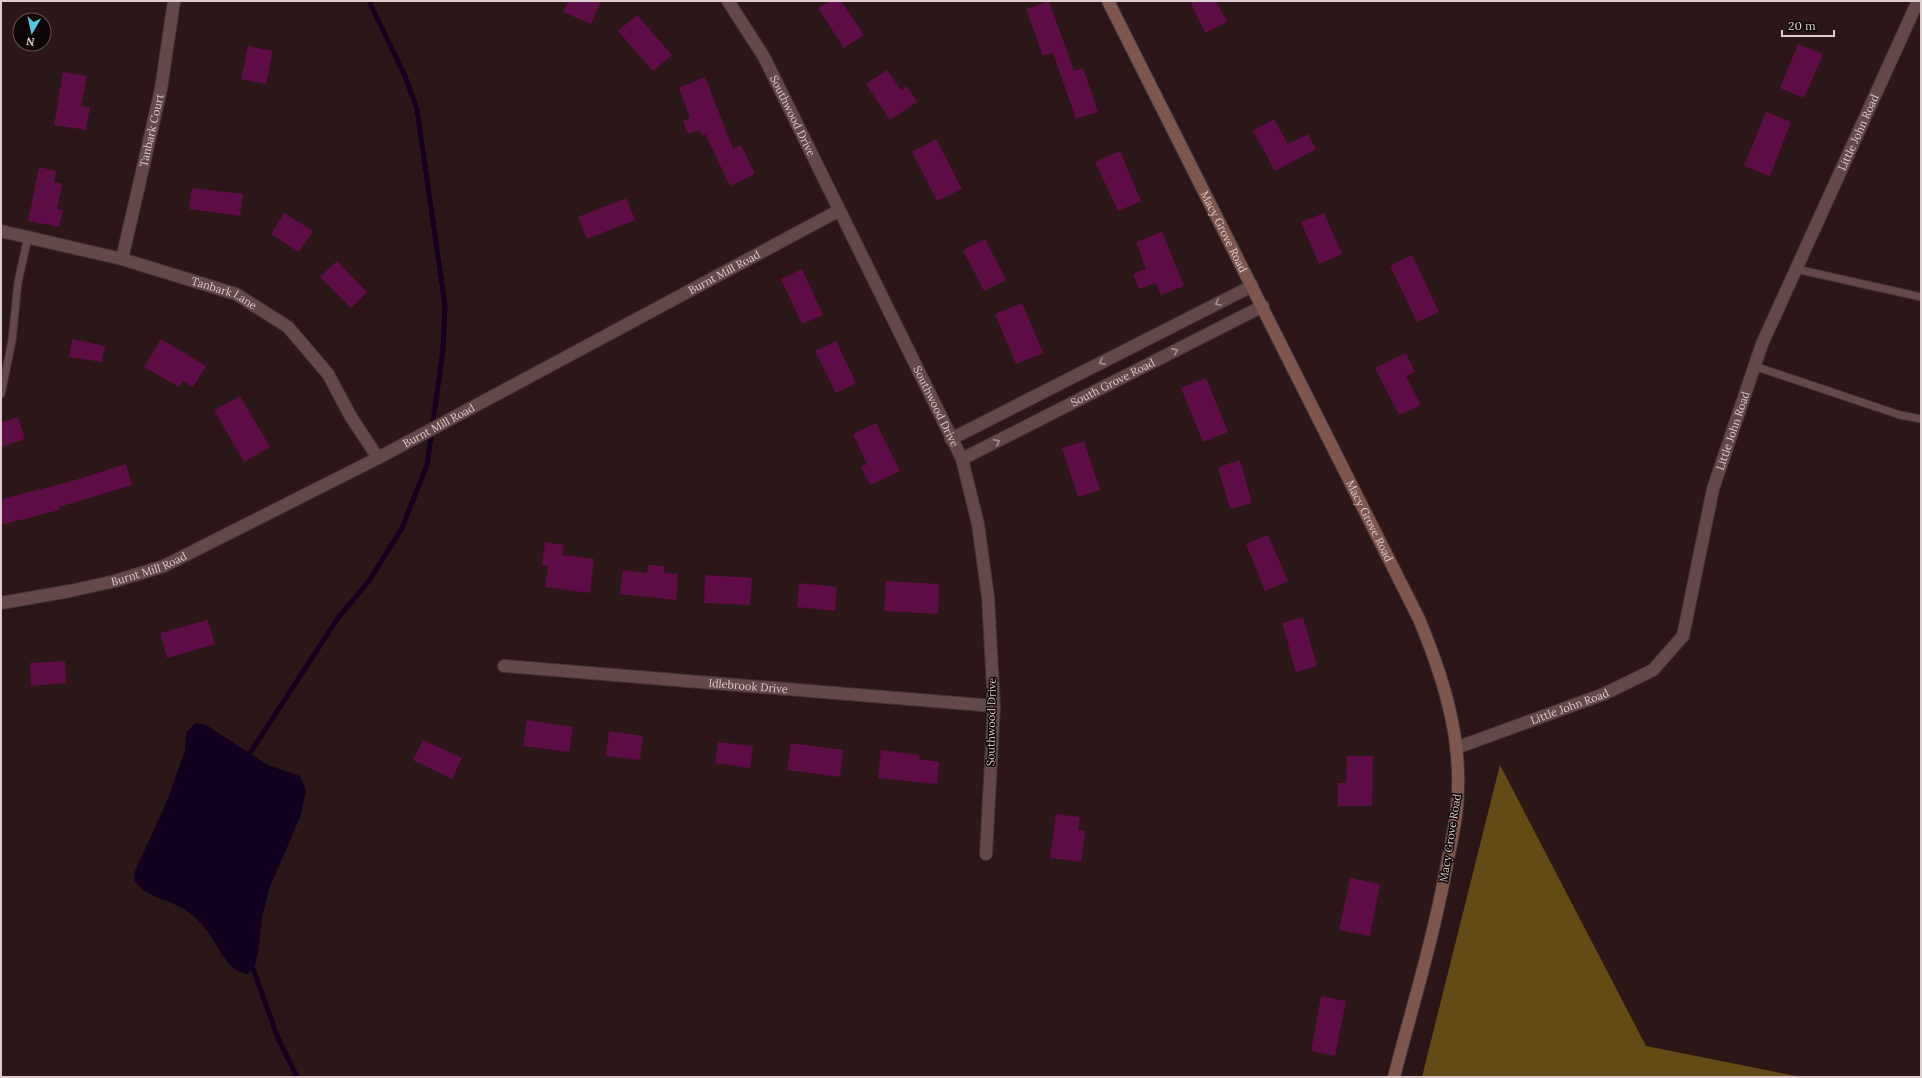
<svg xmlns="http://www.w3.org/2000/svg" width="1922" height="1078" font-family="Lora,serif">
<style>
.forest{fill:#634b15}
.water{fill:#13001f}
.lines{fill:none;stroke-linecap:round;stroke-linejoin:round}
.stream{stroke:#13001f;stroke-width:5}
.building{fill:#5e0d46}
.service-casing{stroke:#433334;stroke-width:9}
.minor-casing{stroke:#433334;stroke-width:14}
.secondary-casing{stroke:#433334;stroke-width:14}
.service{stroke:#63494a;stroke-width:7}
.minor{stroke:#63494a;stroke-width:12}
.secondary{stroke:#7d574c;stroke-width:12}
.oneway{stroke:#a69293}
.labels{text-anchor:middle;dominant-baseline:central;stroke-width:3;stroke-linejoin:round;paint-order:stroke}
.street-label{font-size:11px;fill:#ddcdce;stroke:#0e0506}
</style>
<rect width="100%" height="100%" fill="#2c1718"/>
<polygon class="forest" points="1500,765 1646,1046 1801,1077 1422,1077"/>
<path class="water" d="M195,723L206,725L268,765L300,776L306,790L301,815L270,887L263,913L258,953L254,969L247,974C228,971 220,950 210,935C206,929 200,922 194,917C178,900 147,900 134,880L135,871L166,803L185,751L186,733Z"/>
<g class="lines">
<g class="stream">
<polyline points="248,759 250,753 338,618 369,581 402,528 427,465 443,350 445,305 417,109 405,76 369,1"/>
<polyline points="251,963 278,1038 297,1077"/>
</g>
</g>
<g class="building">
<polygon points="568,1 601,1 591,24 563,12"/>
<polygon points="829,1 841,1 864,35 844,48 818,8"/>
<polygon points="1049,1 1074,71 1083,68 1098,112 1076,119 1053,53 1043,56 1026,9"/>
<polygon points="1190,1 1216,1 1227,22 1205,33"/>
<polygon points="637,15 672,55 653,71 618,31"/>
<polygon points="1798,44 1823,54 1804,98 1780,88"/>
<polygon points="248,46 273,51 266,84 241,79"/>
<polygon points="887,70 901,90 907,86 917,102 890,120 866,84"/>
<polygon points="63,72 87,76 81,106 90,107 86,130 54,125"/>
<polygon points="705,77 733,149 741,145 755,174 730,186 705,134 702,136 700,130 688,134 683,121 690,118 679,88"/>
<polygon points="1766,112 1791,122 1770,176 1744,166"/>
<polygon points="1274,119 1288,144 1308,134 1316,149 1275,171 1253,131"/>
<polygon points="936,139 962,189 937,201 912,152"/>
<polygon points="1120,151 1141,201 1118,211 1095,162"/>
<polygon points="39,167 56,171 54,182 62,184 57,209 63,210 59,227 28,221"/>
<polygon points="192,188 243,194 240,216 189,209"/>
<polygon points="626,198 635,220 587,239 578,217"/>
<polygon points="284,213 313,231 299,252 271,234"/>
<polygon points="1324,213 1342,254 1319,264 1301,222"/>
<polygon points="1162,232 1184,286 1161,295 1156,283 1139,289 1133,274 1146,269 1136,242"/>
<polygon points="985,239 1006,280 984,291 963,250"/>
<polygon points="1412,255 1439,312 1417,322 1390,266"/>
<polygon points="337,261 367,292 351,308 320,277"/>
<polygon points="802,269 823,315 802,324 781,279"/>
<polygon points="1022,303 1043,353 1016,364 995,314"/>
<polygon points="72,339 105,346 102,362 69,357"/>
<polygon points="161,339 206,366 193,387 183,381 179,387 144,367"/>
<polygon points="836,341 856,383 836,393 815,351"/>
<polygon points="1406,353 1415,372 1406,376 1421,405 1399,415 1375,368"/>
<polygon points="1206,378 1228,432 1203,442 1181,388"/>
<polygon points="240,396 270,447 244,462 214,410"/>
<polygon points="18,417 25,439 1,447 1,422"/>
<polygon points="876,423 900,471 870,485 861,467 867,464 853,434"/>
<polygon points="1084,441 1100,490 1078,497 1062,448"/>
<polygon points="1240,460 1252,503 1230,509 1218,467"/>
<polygon points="126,464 132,485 59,507 59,510 1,525 1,499 69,482"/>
<polygon points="1268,535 1288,581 1265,591 1246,544"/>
<polygon points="545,542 564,545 562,555 594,559 590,593 545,587 548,566 542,565"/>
<polygon points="648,565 664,566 664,573 678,574 676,600 620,594 623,570 647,573"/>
<polygon points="705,575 752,578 750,605 704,603"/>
<polygon points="886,581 939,584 938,614 884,611"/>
<polygon points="799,583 837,587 835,611 797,607"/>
<polygon points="1303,617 1317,666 1296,672 1282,623"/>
<polygon points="208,620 215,644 167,658 160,633"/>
<polygon points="65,661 66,683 31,686 30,663"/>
<polygon points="527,720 573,727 569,752 523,746"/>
<polygon points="609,731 643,736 640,760 606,756"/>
<polygon points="423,740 462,758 452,779 413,760"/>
<polygon points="718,742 753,746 750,768 715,763"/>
<polygon points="791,743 843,750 840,777 787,770"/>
<polygon points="881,750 920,755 919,759 939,762 937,784 878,778"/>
<polygon points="1347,756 1373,756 1372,806 1338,806 1338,783 1346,783"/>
<polygon points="1056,814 1080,817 1078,830 1085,831 1081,862 1050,858"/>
<polygon points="1350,878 1380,884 1370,936 1339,930"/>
<polygon points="1321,996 1346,1001 1335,1056 1311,1051"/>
</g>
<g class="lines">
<defs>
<g id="service">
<polyline points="1796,269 1921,297"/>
<polyline points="1754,366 1900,415 1921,419"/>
<polyline points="1,394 12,341 18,282 28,237"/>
</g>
<g id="minor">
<path id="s1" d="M728,1L764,57L962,459L978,524L988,597L994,706L986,854"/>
<path id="s2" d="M1,231L122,259L236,294L288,327L328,374L351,417L378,458"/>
<path id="s3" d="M122,259L161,89L174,1"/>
<polyline points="951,439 1252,286"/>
<path id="s4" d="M962,459L1263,306"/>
<path id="s5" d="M1,603L70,591L115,581L164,566L378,458L838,211"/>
<path id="s6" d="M504,666L994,706"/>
<path id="s7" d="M1456,748L1604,694L1653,670L1683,636L1713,489L1762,344L1918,1"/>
</g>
<g id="secondary">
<path id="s8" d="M1108,1L1419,619C1441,672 1460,729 1458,788C1458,815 1451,843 1446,869C1433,939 1412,1008 1394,1077"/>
</g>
</defs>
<use href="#service" class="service-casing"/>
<use href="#minor" class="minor-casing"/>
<use href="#secondary" class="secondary-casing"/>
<use href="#service" class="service"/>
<use href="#minor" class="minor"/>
<use href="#secondary" class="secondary"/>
</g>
<defs><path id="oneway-chevron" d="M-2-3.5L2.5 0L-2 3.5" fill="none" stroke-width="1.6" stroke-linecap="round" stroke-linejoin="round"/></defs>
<g class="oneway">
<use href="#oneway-chevron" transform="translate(1218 303) rotate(153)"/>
<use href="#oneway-chevron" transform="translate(1175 351) rotate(-27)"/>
<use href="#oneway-chevron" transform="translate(1102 362) rotate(153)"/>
<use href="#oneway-chevron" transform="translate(997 442) rotate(-27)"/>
</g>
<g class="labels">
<g class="street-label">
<text stroke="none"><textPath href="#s1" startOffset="132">Southwood Drive</textPath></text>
<text stroke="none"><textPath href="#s3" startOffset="132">Tanbark Court</textPath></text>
<text stroke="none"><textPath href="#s7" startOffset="793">Little John Road</textPath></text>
<text stroke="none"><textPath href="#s8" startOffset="258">Macy Grove Road</textPath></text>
<text stroke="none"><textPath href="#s5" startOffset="800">Burnt Mill Road</textPath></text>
<text stroke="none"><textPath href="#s2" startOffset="232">Tanbark Lane</textPath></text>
<text stroke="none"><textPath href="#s4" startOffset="169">South Grove Road</textPath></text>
<text stroke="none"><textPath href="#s1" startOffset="456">Southwood Drive</textPath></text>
<text stroke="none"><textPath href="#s5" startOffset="476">Burnt Mill Road</textPath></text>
<text stroke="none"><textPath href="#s7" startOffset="469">Little John Road</textPath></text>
<text stroke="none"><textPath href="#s8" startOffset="582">Macy Grove Road</textPath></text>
<text stroke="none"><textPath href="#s5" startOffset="152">Burnt Mill Road</textPath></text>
<text stroke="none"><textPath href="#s6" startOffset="245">Idlebrook Drive</textPath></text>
<text stroke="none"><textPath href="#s7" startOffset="121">Little John Road</textPath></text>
<text transform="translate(991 722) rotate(-89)">Southwood Drive</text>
<text transform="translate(1450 838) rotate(-81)">Macy Grove Road</text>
</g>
</g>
<rect width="1922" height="1078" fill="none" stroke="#ddcdce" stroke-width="4"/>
<g transform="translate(32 32) rotate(189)"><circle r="19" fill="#0e0506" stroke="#615556"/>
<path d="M0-3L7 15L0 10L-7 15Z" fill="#55cadf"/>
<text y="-6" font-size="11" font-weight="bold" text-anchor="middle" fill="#ddcdce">N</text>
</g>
<path d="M1782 30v6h52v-6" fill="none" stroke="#ddcdce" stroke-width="2"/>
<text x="1788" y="30" font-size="12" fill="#ddcdce" stroke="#0e0506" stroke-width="3" paint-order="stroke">20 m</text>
</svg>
